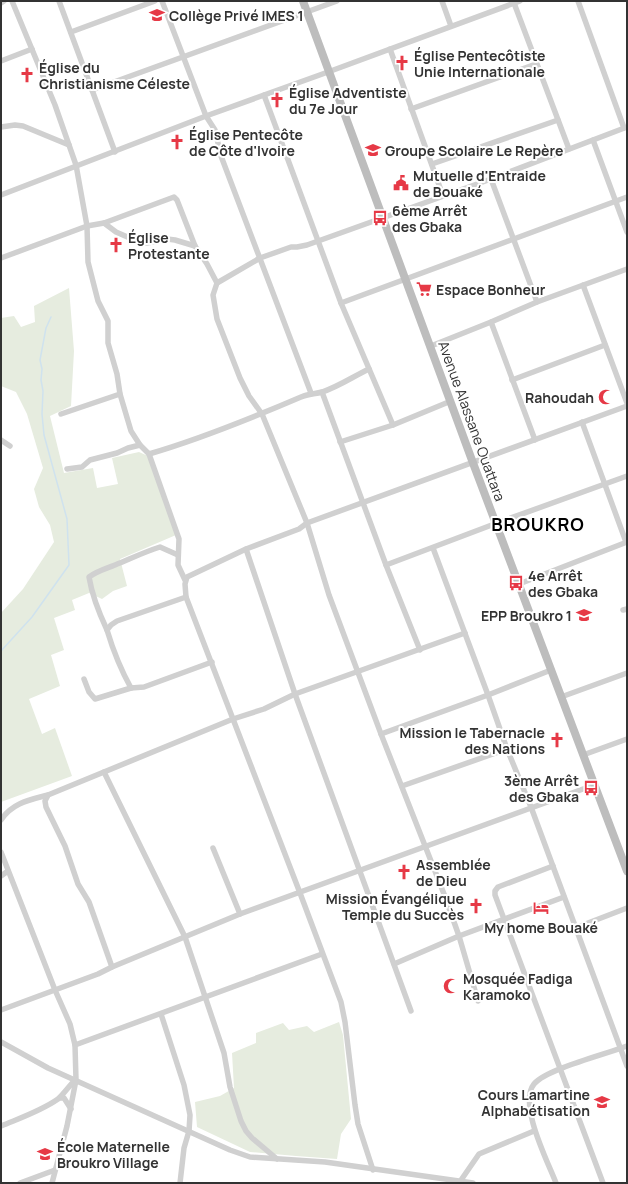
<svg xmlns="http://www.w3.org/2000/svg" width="628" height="1184" font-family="Manrope,sans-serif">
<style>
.green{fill:#e6ecdf}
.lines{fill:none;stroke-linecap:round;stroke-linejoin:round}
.stream{stroke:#cfe2ee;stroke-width:1.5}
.street{stroke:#d0d0d0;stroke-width:5.5}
.secondary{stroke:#bdbdbd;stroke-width:8}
.labels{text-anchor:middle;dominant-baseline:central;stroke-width:4;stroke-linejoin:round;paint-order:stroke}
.poi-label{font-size:14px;font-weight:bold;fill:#333;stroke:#fff;text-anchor:start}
.street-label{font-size:14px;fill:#333;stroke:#fff}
.district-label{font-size:18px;font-weight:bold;letter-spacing:1px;fill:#000;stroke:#fff}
</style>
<rect width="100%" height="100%" fill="#fff"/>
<g class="green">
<polygon points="69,288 74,351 71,406 50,416 64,473 93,468 97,488 118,484 112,458 139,452 148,456 176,535 120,559 127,586 113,591 102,599 89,593 72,600 75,610 54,618 64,650 51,655 60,686 29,699 42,734 55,728 72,776 1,802 1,613 23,589 54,542 50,525 39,507 34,489 43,468 27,414 16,392 1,386 1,318 14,316 21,327 35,322 34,306"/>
<polygon points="339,1022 343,1035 351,1119 341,1134 337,1159 296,1156 250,1152 197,1127 195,1102 220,1096 234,1088 232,1053 256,1043 256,1033 283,1023 289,1030 307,1026 314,1032"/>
</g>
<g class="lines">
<polyline class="stream" points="1,651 32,617 69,565 67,519 44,435 42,414 43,391 41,380 42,369 40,360 46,328 51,317"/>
<g class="street">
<path d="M12,1L55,105L76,165L87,226L88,262L98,301L108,321V343L117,374L120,394L131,431L140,445L149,454C201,439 252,418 301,397C308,394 315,394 322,392C338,387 354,376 369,369"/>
<polyline points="59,1 115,152"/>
<polyline points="162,1 206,116 215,130 221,156 311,393"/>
<polyline points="442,1 451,26"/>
<polyline points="578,1 624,128"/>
<polyline points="1,3 4,1"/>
<polyline points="514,3 569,149"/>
<polyline points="71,32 155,1"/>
<polyline points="390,49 443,196"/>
<polyline points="1,61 32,49"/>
<polyline points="92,90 337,1"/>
<polyline points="264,95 341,303 393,425"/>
<polyline points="411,109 536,64"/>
<polyline points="1,127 15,125 23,126 69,145"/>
<polyline points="593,140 627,232"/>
<polyline points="432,164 558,120"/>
<polyline points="491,179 537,302"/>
<polyline points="1,195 206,116 328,72 520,1"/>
<polyline points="104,223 174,197 177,200 195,246"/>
<polyline points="1,258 87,226 104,223 116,232 139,242 147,243 167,239 175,240 195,246 207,264 217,283"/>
<polyline points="583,285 627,403"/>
<polyline points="341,303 627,197"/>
<polyline points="491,322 535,440"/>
<polyline points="431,346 491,322 537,302 627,269"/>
<polyline points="512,380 605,345"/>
<polyline points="322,392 386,565 420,650"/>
<polyline points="61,414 120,394"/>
<polyline points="582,422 626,542"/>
<polyline points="1,440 10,446"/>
<polyline points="340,442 393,425 451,401"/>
<polyline points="149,454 179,539 178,565 185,580"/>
<polyline points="67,469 82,467 90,460 117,453 128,448 140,445"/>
<polyline points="433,548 488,695 507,749 531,807 627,1066"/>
<polyline points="246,549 295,694 411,1011"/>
<polyline points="386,565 497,523 627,476"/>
<polyline points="519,584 627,542"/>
<path d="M186,597L117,621L111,625L107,630C113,650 121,670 131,688L144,687L212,662"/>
<polyline points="623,610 627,609"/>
<path d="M107,630C99,613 92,595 89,577C97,571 105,569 115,565C130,559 144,552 160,547L178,555"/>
<polyline points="84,679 89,692 95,699 131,688"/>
<polyline points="561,697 627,673"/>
<polyline points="381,734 488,695 551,670"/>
<polyline points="583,755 627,739"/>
<polyline points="104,772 185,937 224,1053 230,1087 241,1121 246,1131 252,1138 277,1159"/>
<polyline points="402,786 507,749"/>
<polyline points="48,795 45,801 46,807 65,846 78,884 89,902 112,967"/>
<path d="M1,820C12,803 29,800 48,795L233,719L264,709L295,694L465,633"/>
<polyline points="213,848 240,914"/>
<polyline points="1,852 55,990 70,1024 75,1045 76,1080 67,1126 52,1183"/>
<polyline points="553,866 498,887 495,891 495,895 603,1183"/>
<polyline points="1,876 8,871"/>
<polyline points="575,928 627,908"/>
<polyline points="394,964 459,936 564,897"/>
<polyline points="478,1001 459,936 444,894 381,734 329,595 307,523 262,414 249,396 240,378 217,319 213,295 217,283 260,258 291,247 297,247 307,245 491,179 627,127"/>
<polyline points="1,1010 98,974 112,967 240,914 594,785"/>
<polyline points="161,1014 184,1085 190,1115 189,1131 184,1148 180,1183"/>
<polyline points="1,1042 48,1068 230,1150 250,1157 325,1162 473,1183"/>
<polyline points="75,1045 322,954"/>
<polyline points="60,1098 64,1098 71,1109"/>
<path d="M1,1126C20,1118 41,1111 58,1099C63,1095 70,1085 75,1080"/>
<polyline points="373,1170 358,1124 355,1105 345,1022 341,1002 300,893 186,597 185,584 187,577 246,549 299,529 307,523 627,406"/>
<polyline points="20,1183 55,1170"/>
<polyline points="459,1183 479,1154 534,1131"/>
<path d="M556,1183C548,1162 518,1104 534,1084C546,1069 607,1054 627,1046"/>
</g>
<polyline class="secondary" points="303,1 473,463 627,871"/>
</g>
<defs>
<symbol id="school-bare" viewBox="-9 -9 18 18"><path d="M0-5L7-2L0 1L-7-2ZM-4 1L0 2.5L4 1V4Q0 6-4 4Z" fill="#e63946" stroke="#fff" stroke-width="2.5" paint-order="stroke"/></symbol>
<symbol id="church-bare" viewBox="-9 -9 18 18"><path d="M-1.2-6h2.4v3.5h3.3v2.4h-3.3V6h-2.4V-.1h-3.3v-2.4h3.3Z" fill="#e63946" stroke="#fff" stroke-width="2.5" paint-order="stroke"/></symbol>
<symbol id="civic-bare" viewBox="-9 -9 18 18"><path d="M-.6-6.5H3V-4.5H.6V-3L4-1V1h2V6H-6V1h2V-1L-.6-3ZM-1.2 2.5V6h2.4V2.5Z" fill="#e63946" stroke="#fff" stroke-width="2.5" paint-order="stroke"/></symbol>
<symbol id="bus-bare" viewBox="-9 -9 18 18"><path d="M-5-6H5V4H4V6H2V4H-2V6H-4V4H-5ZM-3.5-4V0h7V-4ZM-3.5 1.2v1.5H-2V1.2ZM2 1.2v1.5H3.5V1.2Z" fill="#e63946" stroke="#fff" stroke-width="2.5" paint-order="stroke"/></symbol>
<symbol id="supermarket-bare" viewBox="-9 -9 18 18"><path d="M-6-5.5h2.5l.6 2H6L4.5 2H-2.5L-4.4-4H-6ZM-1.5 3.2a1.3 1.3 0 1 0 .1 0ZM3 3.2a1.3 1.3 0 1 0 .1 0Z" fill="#e63946" stroke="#fff" stroke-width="2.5" paint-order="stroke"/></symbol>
<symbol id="mosque-bare" viewBox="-9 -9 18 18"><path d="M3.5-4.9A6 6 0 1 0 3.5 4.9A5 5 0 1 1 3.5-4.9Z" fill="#e63946" stroke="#fff" stroke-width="2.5" paint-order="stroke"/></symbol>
<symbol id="hotel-bare" viewBox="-9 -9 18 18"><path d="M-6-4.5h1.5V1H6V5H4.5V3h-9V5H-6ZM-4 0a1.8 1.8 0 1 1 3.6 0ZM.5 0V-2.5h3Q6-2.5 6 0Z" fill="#e63946" stroke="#fff" stroke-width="2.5" paint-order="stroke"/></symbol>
<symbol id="university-bare" viewBox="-9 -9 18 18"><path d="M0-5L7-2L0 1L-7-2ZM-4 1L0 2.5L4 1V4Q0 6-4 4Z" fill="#e63946" stroke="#fff" stroke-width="2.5" paint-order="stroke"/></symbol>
</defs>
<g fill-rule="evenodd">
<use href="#school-bare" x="146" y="4" width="22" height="22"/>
<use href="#church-bare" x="391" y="52" width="22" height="22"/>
<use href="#church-bare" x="16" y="64" width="22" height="22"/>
<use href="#church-bare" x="266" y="89" width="22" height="22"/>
<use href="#church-bare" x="166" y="131" width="22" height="22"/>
<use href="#school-bare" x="362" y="139" width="22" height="22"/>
<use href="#civic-bare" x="390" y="172" width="22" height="22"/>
<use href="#bus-bare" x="369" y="207" width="22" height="22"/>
<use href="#church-bare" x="105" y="234" width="22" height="22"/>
<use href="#supermarket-bare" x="413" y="278" width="22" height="22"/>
<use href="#mosque-bare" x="595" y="386" width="22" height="22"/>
<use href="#bus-bare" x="505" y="572" width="22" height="22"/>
<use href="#school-bare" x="573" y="604" width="22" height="22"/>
<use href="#church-bare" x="546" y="729" width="22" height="22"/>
<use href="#bus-bare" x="580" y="777" width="22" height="22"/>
<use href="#church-bare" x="393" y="861" width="22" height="22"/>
<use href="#church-bare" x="465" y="895" width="22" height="22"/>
<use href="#hotel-bare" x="530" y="897" width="22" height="22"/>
<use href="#mosque-bare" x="440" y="975" width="22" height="22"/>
<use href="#university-bare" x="591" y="1091" width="22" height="22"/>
<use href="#school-bare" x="34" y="1143" width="22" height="22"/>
</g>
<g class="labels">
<g class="poi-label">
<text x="169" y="15">Collège Privé IMES 1</text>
<text x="414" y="55">Église Pentecôtiste<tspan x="414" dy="16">Unie Internationale</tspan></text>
<text x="39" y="67">Église du<tspan x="39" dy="16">Christianisme Céleste</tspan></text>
<text x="289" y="92">Église Adventiste<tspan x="289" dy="16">du 7e Jour</tspan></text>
<text x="189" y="134">Église Pentecôte<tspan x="189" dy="16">de Côte d'Ivoire</tspan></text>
<text x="385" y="150">Groupe Scolaire Le Repère</text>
<text x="413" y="175">Mutuelle d'Entraide<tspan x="413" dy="16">de Bouaké</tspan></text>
<text x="392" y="210">6ème Arrêt<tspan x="392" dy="16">des Gbaka</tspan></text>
<text x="128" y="237">Église<tspan x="128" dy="16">Protestante</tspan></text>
<text x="436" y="289">Espace Bonheur</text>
<text x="594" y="397" text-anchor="end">Rahoudah</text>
<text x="528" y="575">4e Arrêt<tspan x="528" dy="16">des Gbaka</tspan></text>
<text x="572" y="615" text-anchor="end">EPP Broukro 1</text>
<text x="545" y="732" text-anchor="end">Mission le Tabernacle<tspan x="545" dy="16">des Nations</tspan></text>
<text x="579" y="780" text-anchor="end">3ème Arrêt<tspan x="579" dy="16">des Gbaka</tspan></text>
<text x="416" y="864">Assemblée<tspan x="416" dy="16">de Dieu</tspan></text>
<text x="464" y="898" text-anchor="end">Mission Évangélique<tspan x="464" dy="16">Temple du Succès</tspan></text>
<text x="541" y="927" text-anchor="middle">My home Bouaké</text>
<text x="463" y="978">Mosquée Fadiga<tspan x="463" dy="16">Karamoko</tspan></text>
<text x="590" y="1094" text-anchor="end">Cours Lamartine<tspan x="590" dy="16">Alphabétisation</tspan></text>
<text x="57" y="1146">École Maternelle<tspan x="57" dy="16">Broukro Village</tspan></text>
</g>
<g class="street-label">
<text transform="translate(472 421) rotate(70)">Avenue Alassane Ouattara</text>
</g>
<g class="district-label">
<text x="538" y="524">BROUKRO</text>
</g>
</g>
<rect width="628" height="1184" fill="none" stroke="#333333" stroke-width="4"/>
</svg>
